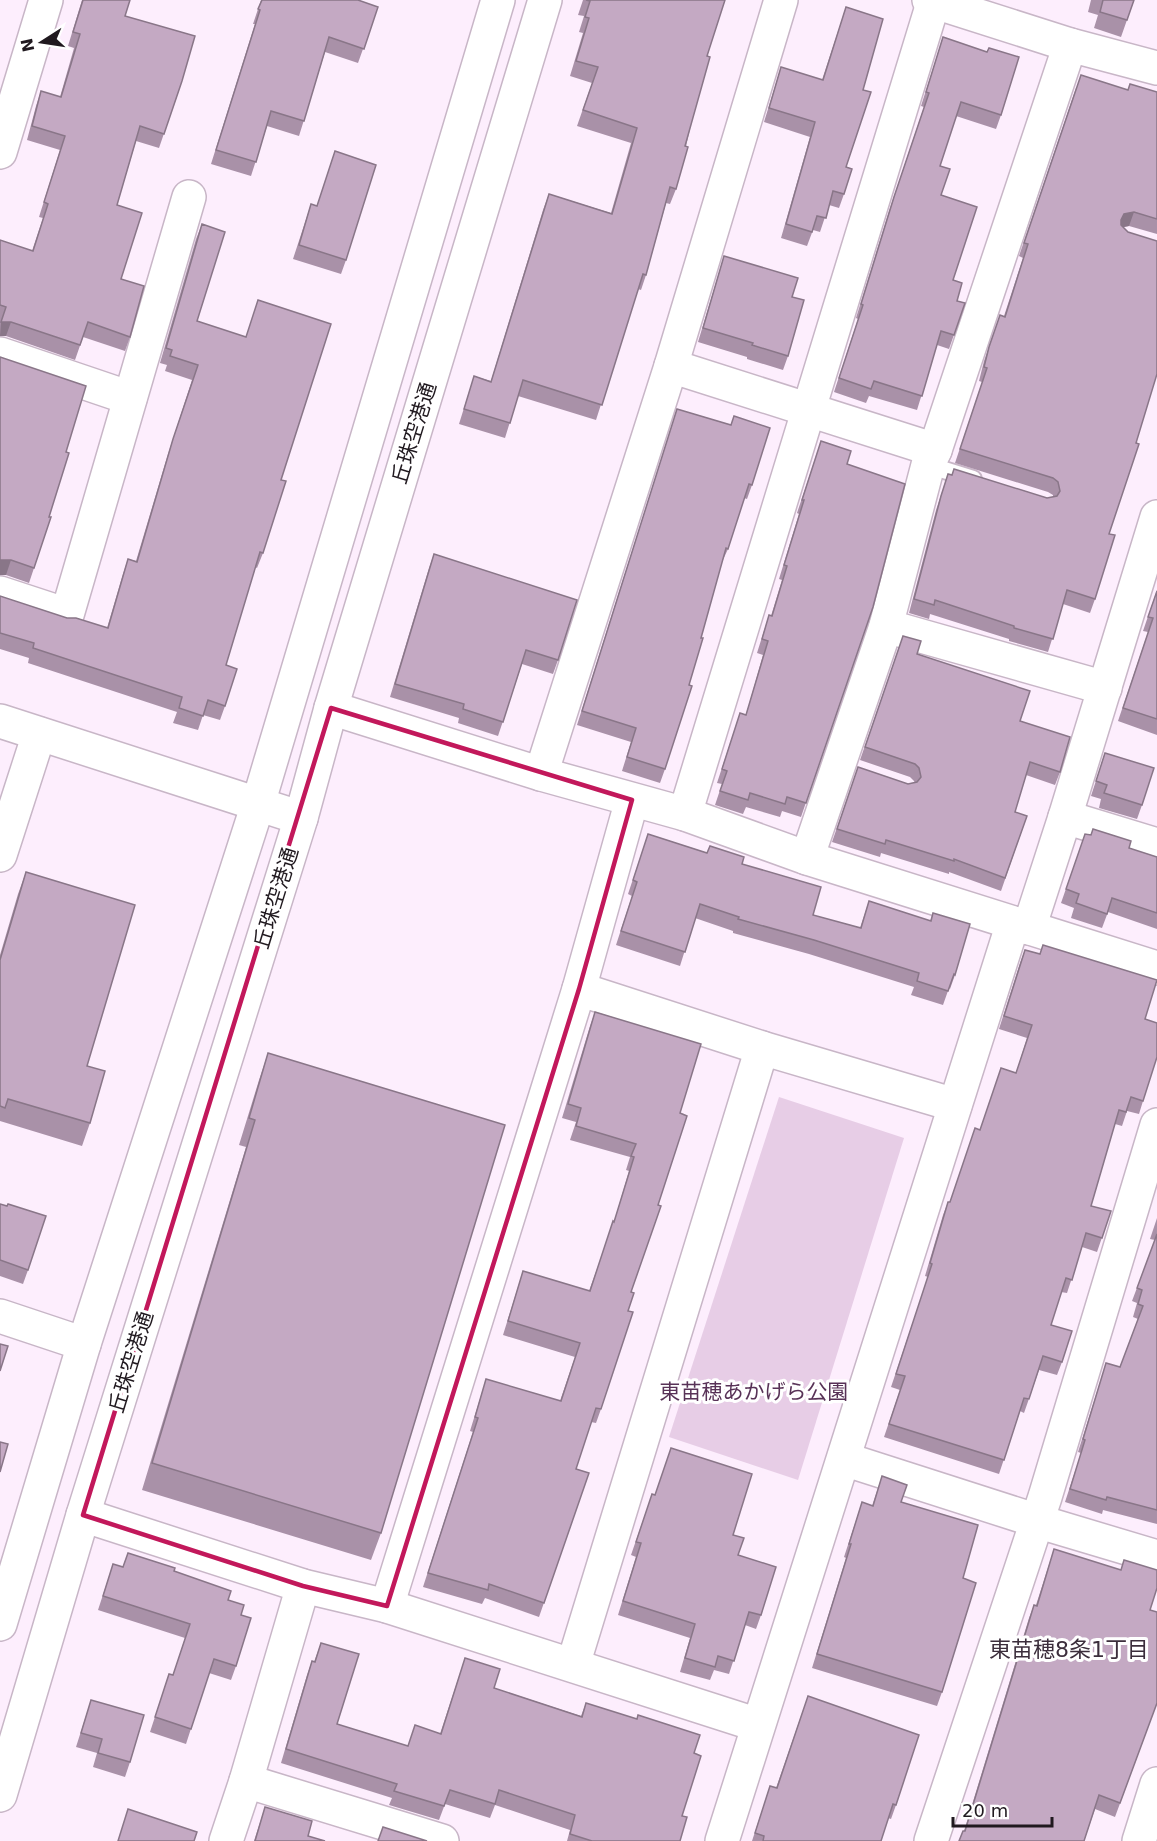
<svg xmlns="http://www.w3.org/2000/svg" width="1157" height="1841" font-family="'DejaVu Sans','Noto Sans JP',sans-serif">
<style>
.green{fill:#e7cde6}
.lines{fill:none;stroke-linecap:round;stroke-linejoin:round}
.service-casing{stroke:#c8b6c7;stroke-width:20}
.minor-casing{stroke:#c8b6c7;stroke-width:36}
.secondary-casing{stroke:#c8b6c7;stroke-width:36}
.service{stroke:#fff;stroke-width:16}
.minor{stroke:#fff;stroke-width:33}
.secondary{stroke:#fff;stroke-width:33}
.wall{fill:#a991a8}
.shaded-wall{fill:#897688}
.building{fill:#c4a9c3;stroke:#897688;stroke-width:1.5}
.marked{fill:none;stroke:#c2185b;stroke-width:4.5;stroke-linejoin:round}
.labels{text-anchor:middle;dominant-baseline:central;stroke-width:6;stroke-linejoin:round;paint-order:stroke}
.street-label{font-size:21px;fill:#20191f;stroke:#fff}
.park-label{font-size:21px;fill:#583257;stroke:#fff}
.neighbourhood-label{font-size:22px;fill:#3c2e3c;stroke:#fff}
</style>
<rect width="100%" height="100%" fill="#fdeefd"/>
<polygon class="green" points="779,1097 904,1138 798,1480 669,1437"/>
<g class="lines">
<defs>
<polyline id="service" points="928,465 973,479"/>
<g id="minor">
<polyline points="929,0 1070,45 1157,68"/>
<polyline points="0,152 46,0"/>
<polyline points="0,354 130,398"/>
<polyline points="671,366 935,450"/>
<polyline points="0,593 67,615 189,197"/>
<polyline points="886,626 1105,688"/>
<polyline points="331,708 541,774 685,814 807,858 1157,968"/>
<polyline points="0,721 301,818"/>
<polyline points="541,774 671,366 781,0"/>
<polyline points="685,814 934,0"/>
<polyline points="1065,817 1157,845"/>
<polyline points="0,855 39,734"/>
<polyline points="807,858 886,626 928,465 935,450 1070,45"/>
<polyline points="1029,928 1065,817 1157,517"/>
<polyline points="579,989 762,1048 955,1105"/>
<polyline points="0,1316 84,1344"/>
<polyline points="844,1459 1050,1525 1157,1557"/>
<polyline points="83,1515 303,1586 387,1606 758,1725"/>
<polyline points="387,1606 579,989 632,800"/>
<polyline points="573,1665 762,1048"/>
<polyline points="246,1781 442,1841"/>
<polyline points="226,1841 246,1781 303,1586"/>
<polyline points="722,1841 1013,923"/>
<polyline points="931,1841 1045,1497 1157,1125"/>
<polyline points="1139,1841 1157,1784"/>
</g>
<g id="secondary">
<polyline points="0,1624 84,1344 258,804 498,0"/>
<polyline points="0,1795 83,1515 301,818 331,708 545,0"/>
</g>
</defs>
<use href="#service" class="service-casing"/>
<use href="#minor" class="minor-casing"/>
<use href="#secondary" class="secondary-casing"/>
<use href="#service" class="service"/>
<use href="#minor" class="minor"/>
<use href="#secondary" class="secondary"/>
</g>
<g class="wall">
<polygon points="82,0 130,0 125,16 182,81 159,148 136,141 117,205 121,279 130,337 125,351 83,337 75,360 6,336 0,336 0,240 32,251 43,218 39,217 60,150 27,140 36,106 41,91 60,97 74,48 68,46"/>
<polygon points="261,0 358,0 378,7 358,63 325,52 299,136 267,126 251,176 211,164 255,24 253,24"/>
<polygon points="583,0 725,0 707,56 676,189 670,204 666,203 646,275 641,290 638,289 596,420 518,396 505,438 459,424 474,376 491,381 543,210 549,194 611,213 631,143 577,126 592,83 570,76 583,33 579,32 584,16 578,15"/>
<polygon points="1091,0 1134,0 1121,37 1094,28 1098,15 1088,12"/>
<polygon points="846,7 863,90 846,167 844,194 839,208 829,205 820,232 813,230 807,246 781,238 810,137 764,122 781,67 822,80"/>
<polygon points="943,37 1001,115 996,129 956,116 940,166 941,195 957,301 965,303 949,349 937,345 917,410 869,396 866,403 834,392 858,319 856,318 889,211 924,107 921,106"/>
<polygon points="1076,88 1157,92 1157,234 1129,226 1123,227 1109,534 1095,599 1090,613 1063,604 1048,652 1009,641 1009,639 930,614 929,619 909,613 936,510 948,474 1047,498 1053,497 1053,495 1048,492 955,463 982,382 979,381 984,361 1000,315 1004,316 1023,258 1019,256"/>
<polygon points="335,151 346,260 341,274 293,259 311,204 317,206"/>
<polygon points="202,224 197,321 281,480 263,553 257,568 255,567 226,665 225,706 220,720 203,715 198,730 173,723 177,712 28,663 29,658 0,649 0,596 67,618 107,628 123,574 128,559 136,561 168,454 192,380 165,371 167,365 160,363 196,239"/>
<polygon points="724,256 788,356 783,370 747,359 747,357 698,342"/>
<polygon points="0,357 66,452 49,517 51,517 29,583 6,575 0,575"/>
<polygon points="677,409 731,425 734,416 752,485 747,499 744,498 728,549 722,562 701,638 689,685 665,769 660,783 622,771 631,742 577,725"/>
<polygon points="821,441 847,464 873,607 801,817 782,811 780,817 746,807 743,814 715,805 722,784 717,783 740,713 746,715 763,655 757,653 769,615 771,616 782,580 779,579 799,514 797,513"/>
<polygon points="434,554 558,660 553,674 522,664 498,736 458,723 459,718 390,697 429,568"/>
<polygon points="1157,590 1157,735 1118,721 1148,632 1143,631"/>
<polygon points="903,636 917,654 1020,721 1060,772 1055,785 1026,775 1015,812 1027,816 1001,891 949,872 949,874 881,853 880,857 832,842 858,767 908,784 915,783 914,781 910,777 860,760"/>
<polygon points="1105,753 1142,805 1137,819 1099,808 1101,799 1091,796"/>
<polygon points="648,834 742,864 813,915 860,928 869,901 930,921 933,913 955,975 950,989 949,988 943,1005 911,995 914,987 809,954 733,933 733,931 695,918 680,966 616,945 632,896 628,894"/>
<polygon points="1085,834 1157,857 1157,929 1108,912 1102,928 1071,918 1074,908 1061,903"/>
<polygon points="26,872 87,1066 90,1123 82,1146 0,1121 0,1123 0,955 18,894"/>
<polygon points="1043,945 1145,1019 1143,1101 1139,1114 1127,1111 1122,1126 1115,1124 1091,1206 1111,1211 1097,1252 1082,1247 1067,1293 1061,1292 1051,1325 1062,1362 1057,1375 1039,1370 1024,1413 1020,1411 999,1474 884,1437 900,1390 891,1387 928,1277 925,1276 943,1215 948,1202 950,1202 1016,1073 1027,1038 999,1029 1020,963 1025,950 1040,954"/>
<polygon points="595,1012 680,1113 658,1205 631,1292 628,1311 601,1409 596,1423 591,1422 576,1469 589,1473 539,1617 485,1598 482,1604 423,1587 473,1432 470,1431 486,1379 560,1401 575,1357 503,1335 523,1271 589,1291 614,1222 629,1171 626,1170 630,1157 570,1140 576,1122 562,1118 590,1026"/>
<polygon points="268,1053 381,1533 371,1560 142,1490 246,1147 239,1145 259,1080"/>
<polygon points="0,1204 28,1270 23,1284 0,1276"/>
<polygon points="1157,1218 1157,1524 1103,1510 1102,1514 1065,1502 1081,1453 1078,1452 1106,1363 1120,1367 1138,1319 1133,1317 1137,1303 1132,1301 1155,1240 1150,1239"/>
<polygon points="882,1476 901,1502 963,1578 942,1692 937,1706 812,1668 846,1558 844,1557 862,1502 872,1506"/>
<polygon points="652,1494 733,1535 738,1555 761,1615 756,1629 745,1625 729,1674 714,1670 710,1680 680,1672 690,1638 618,1615 636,1557 631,1555"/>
<polygon points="1054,1549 1150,1610 1157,1703 1115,1817 1095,1809 1084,1841 959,1841 963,1831 964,1831 1029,1618 1034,1605 1036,1605"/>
<polygon points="128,1553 174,1571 228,1600 241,1615 236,1666 231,1680 209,1673 186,1744 150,1732 169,1674 173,1675 185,1638 98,1610 113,1564 123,1567"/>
<polygon points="321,1643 337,1724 408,1746 440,1734 465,1658 494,1688 581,1716 586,1703 694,1753 682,1816 680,1841 567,1841 570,1830 495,1805 490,1818 445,1804 439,1820 389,1805 392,1798 281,1763 307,1675 312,1661 314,1662"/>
<polygon points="808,1696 896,1805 891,1819 888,1818 881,1841 752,1841 770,1786 776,1788"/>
<polygon points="91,1700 130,1762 125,1777 93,1767 97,1753 76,1747"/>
<polygon points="265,1807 308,1836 325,1841 254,1841"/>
</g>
<g class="shaded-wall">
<polygon points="1134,212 1129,226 1119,228 1121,220 1124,214"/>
<polygon points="1,322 11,322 6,336 0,336"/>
<polygon points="0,560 11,560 6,575 0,575"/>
</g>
<g class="building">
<polygon points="83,0 130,0 125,16 195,36 182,81 164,134 140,126 117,205 142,213 121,279 144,286 130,337 88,322 80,345 11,322 1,322 6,307 0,305 0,240 33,251 48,204 44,202 65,136 32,126 41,91 61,97 80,34 73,32"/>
<polygon points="262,0 358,0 378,7 364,49 329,37 304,121 271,111 256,162 216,150 260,10 258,9"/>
<polygon points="586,0 725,0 707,56 710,57 685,146 688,147 676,189 670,187 646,275 643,274 602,405 523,380 510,423 464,409 474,376 491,382 549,194 612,214 637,128 583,110 598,67 576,61 589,18 585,17 590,1"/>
<polygon points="1103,0 1134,0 1127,20 1100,12"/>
<polygon points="846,7 883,19 863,90 871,92 846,167 852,169 844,194 833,191 826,218 817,216 812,232 786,224 815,122 769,108 781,67 823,80"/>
<polygon points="943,37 987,52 989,48 1019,57 1001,115 961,102 940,166 950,169 941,195 977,207 953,280 962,283 957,301 965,303 954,335 941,331 922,396 874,381 871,389 839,378 863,305 861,304 894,197 929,93 926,92"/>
<polygon points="1081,75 1128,90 1130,84 1157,92 1157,219 1134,212 1124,214 1121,220 1121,225 1128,232 1157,241 1157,374 1136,443 1139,444 1109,534 1115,535 1095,599 1067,590 1053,639 1014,628 1014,626 935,600 934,605 914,599 941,496 948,474 952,475 954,469 1047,498 1057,496 1060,491 1058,482 1053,478 960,449 987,368 984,367 989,347 1000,315 1005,317 1028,244 1024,243"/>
<polygon points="335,151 376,165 346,260 299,245 311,204 317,206"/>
<polygon points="202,224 225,232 197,321 246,337 258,300 331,324 281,480 286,481 263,553 260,552 226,665 237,669 225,706 208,700 203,716 179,708 182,697 33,648 34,643 0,633 0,596 67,618 76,618 108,628 128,559 137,562 173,439 198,365 170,356 172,350 166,348"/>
<polygon points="724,256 798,278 792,297 804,300 788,356 752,345 753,343 703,328"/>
<polygon points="0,357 86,386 66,452 69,453 49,517 51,517 34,568 11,560 0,560"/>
<polygon points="677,409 731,425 734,416 770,428 752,485 749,484 728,549 726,548 701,638 703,638 689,685 692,686 665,769 627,757 636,728 582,711"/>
<polygon points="821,441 851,451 847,464 905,484 873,607 806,803 787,797 785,804 750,793 748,800 720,791 727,771 722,769 740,713 746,715 768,641 762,639 769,615 772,616 787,566 784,565 804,500 802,500"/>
<polygon points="434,554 577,600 558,660 526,650 503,722 463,709 464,704 395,684"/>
<polygon points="1157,591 1157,719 1123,708 1153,618 1148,617"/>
<polygon points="903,636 921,641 917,654 1030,691 1020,721 1070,737 1060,772 1030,762 1015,812 1027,816 1005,878 954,859 954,861 886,840 885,844 837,829 858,767 908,784 917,782 921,777 919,768 915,764 865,747"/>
<polygon points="1105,753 1154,768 1142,805 1104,793 1107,785 1096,781"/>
<polygon points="1093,829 1131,841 1129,848 1157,857 1157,913 1112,898 1107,914 1076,903 1079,894 1066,889 1085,834 1091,835"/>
<polygon points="648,834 707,853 710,846 744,857 742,864 821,887 813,915 861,928 869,901 931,921 933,913 970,924 955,975 954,974 948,991 917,981 919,973 814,940 738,919 739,917 700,904 685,952 621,931 637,882 633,880"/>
<polygon points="26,872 135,905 87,1066 105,1071 90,1123 8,1099 5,1108 0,1106 0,960"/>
<polygon points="1043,945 1157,980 1145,1019 1157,1023 1157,1057 1143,1101 1131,1097 1126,1112 1119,1110 1091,1206 1111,1211 1102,1238 1086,1233 1072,1280 1066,1278 1051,1325 1072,1331 1062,1362 1043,1356 1029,1399 1024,1398 1004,1460 889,1424 905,1376 896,1374 932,1264 930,1263 948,1202 950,1202 975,1128 980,1130 1001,1068 1016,1073 1032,1025 1004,1016 1025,950 1040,954"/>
<polygon points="595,1012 701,1044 680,1113 687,1116 658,1205 661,1206 631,1292 634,1293 628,1311 633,1312 601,1409 596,1408 576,1469 589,1473 544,1603 489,1584 488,1590 428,1573 478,1418 475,1417 486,1379 561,1401 580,1343 508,1321 523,1271 590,1291 613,1221 614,1222 634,1157 631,1156 636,1144 576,1126 581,1108 568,1104"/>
<polygon points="268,1053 505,1125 381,1533 152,1463 255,1120 249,1118"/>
<polygon points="0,1204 7,1206 8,1204 46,1216 28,1270 0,1260"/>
<polygon points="1157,1234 1157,1510 1107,1497 1106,1500 1070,1489 1085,1440 1083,1439 1106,1363 1120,1367 1143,1306 1138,1304 1142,1290 1137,1288"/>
<polygon points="0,1344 8,1346 0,1371"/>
<polygon points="0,1442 8,1444 0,1472"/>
<polygon points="671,1448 752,1474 733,1535 744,1538 738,1555 776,1567 761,1615 749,1612 734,1661 718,1656 715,1667 685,1658 695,1624 623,1601 641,1543 636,1542 652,1494 655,1495"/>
<polygon points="882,1476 907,1485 901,1502 978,1525 963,1578 976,1583 942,1692 817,1654 851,1544 849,1544 862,1502 873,1506"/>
<polygon points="1054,1549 1121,1570 1124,1560 1157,1570 1157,1588 1150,1610 1157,1612 1157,1703 1120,1803 1099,1795 1084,1841 959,1841 963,1831 965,1831 1034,1605 1037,1606"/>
<polygon points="128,1553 175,1568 174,1571 231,1591 228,1600 244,1605 241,1615 251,1618 236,1666 214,1659 191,1729 155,1717 169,1674 173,1675 190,1624 103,1596 113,1564 123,1567"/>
<polygon points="321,1643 359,1654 337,1724 408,1746 415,1725 441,1734 465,1658 500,1669 494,1688 582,1717 586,1703 637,1719 638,1715 700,1735 694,1753 701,1756 682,1816 687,1817 680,1841 592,1841 570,1834 575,1815 499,1790 495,1804 450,1790 444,1806 394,1791 397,1784 286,1749 312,1661 315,1662"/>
<polygon points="808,1696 919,1735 896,1805 893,1804 881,1841 763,1841 764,1836 755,1833 770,1786 777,1788"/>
<polygon points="91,1700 144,1715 130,1762 98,1753 102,1739 81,1733"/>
<polygon points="265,1807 312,1821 308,1836 325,1841 255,1841"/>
<polygon points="128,1809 197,1832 194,1841 118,1841"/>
<polygon points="383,1827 427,1841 378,1841"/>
</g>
<path class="marked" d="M331,708L632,800L579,989L387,1606L303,1586L83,1515Z"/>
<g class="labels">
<g class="street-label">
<text transform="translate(414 433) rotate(-73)">丘珠空港通</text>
<text transform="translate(276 898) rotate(-73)">丘珠空港通</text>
<text transform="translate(131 1362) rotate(-73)">丘珠空港通</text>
</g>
<g class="park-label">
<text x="754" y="1392">東苗穂あかげら公園</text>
</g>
<g class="neighbourhood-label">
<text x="1069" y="1649">東苗穂8条1丁目</text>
</g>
</g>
<g transform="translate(42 42) rotate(258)" stroke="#ffffff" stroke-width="4.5" paint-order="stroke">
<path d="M0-4.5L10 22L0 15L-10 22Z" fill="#20191f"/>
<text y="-9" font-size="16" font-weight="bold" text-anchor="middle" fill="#20191f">N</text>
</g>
<path d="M953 1817v9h99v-9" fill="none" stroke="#20191f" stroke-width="3"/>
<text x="962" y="1817" font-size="18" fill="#20191f" stroke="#ffffff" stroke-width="4.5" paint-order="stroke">20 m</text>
</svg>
